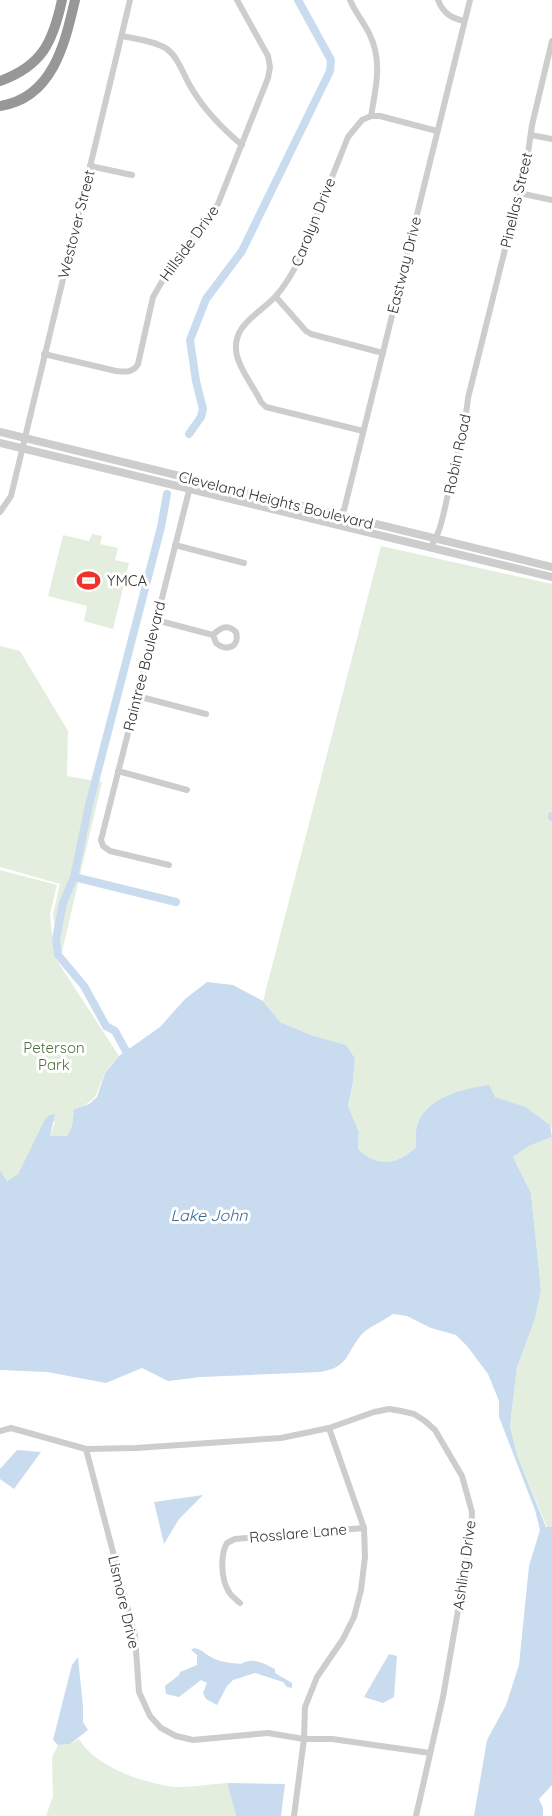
<svg xmlns="http://www.w3.org/2000/svg" width="552" height="1816" font-family="Quicksand,sans-serif">
<style>
.green{fill:#e4eede}
.water{fill:#c9dcef}
.lines{fill:none;stroke-linecap:round;stroke-linejoin:round}
.canal{stroke:#c9dcef;stroke-width:8}
.minor{stroke:#cdcdcd;stroke-width:6}
.tertiary{stroke:#cdcdcd;stroke-width:8}
.motorway{stroke:#979797;stroke-width:10}
.labels{text-anchor:middle;dominant-baseline:central;stroke-width:6;stroke-linejoin:round;paint-order:stroke}
.street-label{font-size:15px;fill:#303030;stroke:#fff}
.poi-label{font-size:15px;fill:#303030;stroke:#fff;text-anchor:start}
.park-label{font-size:15px;fill:#4d703a;stroke:#fff}
.water-label{font-size:16px;font-style:italic;fill:#386899;stroke:#fff}
</style>
<rect width="100%" height="100%" fill="#fff"/>
<g class="green">
<polygon points="92,534 102,536 100,544 118,548 115,560 129,563 113,629 84,621 87,606 48,596 63,535 89,541"/>
<path d="M381,546L552,584V1130L550,1125L526,1107L495,1097L417,1124L416,1147C397,1165 378,1168 358,1149L359,1132L348,1106L353,1082L355,1058L346,1045L311,1035L280,1022L263,1001Z"/>
<polygon points="0,646 20,651 68,731 67,776 102,782 60,960 58,956 53,914 60,884 0,867"/>
<path d="M0,870L57,885L50,914L54,956L119,1056C114,1062 107,1068 104,1075C95,1096 98,1101 74,1109L72,1126L67,1136H50L55,1122L44,1121L18,1174L7,1181L0,1170Z"/>
<polygon points="552,1137 552,1527 547,1527 517,1455 510,1426 517,1367 541,1290 531,1193 513,1157 529,1146"/>
<path d="M79,1739C94,1765 138,1781 167,1786C184,1789 209,1784 227,1783L236,1816H46L53,1796L52,1758L58,1745L70,1744Z"/>
</g>
<g class="water">
<path d="M207,982L233,985L263,1001L280,1022L311,1035L346,1045L355,1058L353,1082L348,1106L359,1132L358,1149C378,1168 397,1165 416,1147C416,1139 415,1130 418,1123C428,1097 465,1088 489,1085L495,1097L526,1107L550,1125L552,1137L529,1146L513,1157L531,1193L541,1290L535,1318L517,1367L510,1426L517,1455L546,1527H552V1785L539,1799L543,1808V1816H474L487,1740L506,1705L519,1665L529,1566L540,1530L535,1510L499,1417V1401L488,1374L467,1346L456,1335L431,1328L407,1316L393,1314C385,1320 367,1328 361,1335C345,1355 349,1367 320,1372L201,1377L168,1381L142,1368L106,1383L47,1372L0,1370V1170L7,1181L18,1174L44,1121L49,1115L55,1114L50,1136H67L72,1126L74,1109L89,1104L97,1097L105,1073L119,1056L160,1027L185,999Z"/>
<polygon points="17,1450 41,1452 14,1489 0,1479 0,1469"/>
<polygon points="203,1495 179,1519 164,1544 154,1502"/>
<path d="M194,1648C204,1650 203,1653 211,1657C219,1662 231,1663 241,1664C253,1657 263,1663 275,1669V1673L292,1683V1688L287,1687L283,1682L255,1673L233,1680L227,1686L217,1705L206,1699L203,1693L207,1683L201,1680L179,1697L166,1694L165,1686L179,1675L180,1672L197,1665V1655L191,1650Z"/>
<polygon points="389,1654 397,1656 394,1697 383,1703 364,1697"/>
<polygon points="78,1657 83,1707 83,1722 88,1730 70,1744 58,1745 53,1740 72,1665"/>
<polygon points="227,1783 285,1784 281,1816 236,1816"/>
</g>
<g class="lines">
<g class="canal">
<polyline points="189,434 201,417 203,409 196,381 190,340 206,299 242,251 330,71 331,60 298,0"/>
<polyline points="552,817 552,816"/>
<polyline points="74,877 176,902"/>
<polyline points="126,1051 115,1031 106,1026 84,986 58,955 56,939 63,903 74,877 89,805 161,527 167,494"/>
</g>
<g class="minor">
<path d="M350,0C355,12 363,21 369,33C383,61 376,87 371,116L362,120L348,137L298,262C292,274 284,287 275,297C258,315 230,326 237,356C241,372 254,387 261,402L266,407L363,431"/>
<path d="M438,0C443,13 451,18 464,21"/>
<path d="M122,36C136,39 155,41 167,49C179,58 184,77 192,89C205,111 223,129 242,145"/>
<polyline points="371,116 380,116 437,131"/>
<polyline points="531,135 552,139"/>
<polyline points="90,166 132,175"/>
<polyline points="519,193 552,200"/>
<polyline points="276,297 306,331 311,334 383,353"/>
<path d="M44,354L116,371C125,372 133,373 138,364L153,297L174,261L197,233L218,204L268,78L270,67L268,56L237,0"/>
<polyline points="0,512 11,496 130,0"/>
<polyline points="329,523 344,510 470,0"/>
<polyline points="175,545 244,563"/>
<path d="M430,548C442,531 444,509 449,490C456,459 465,429 468,398L519,193L528,153L532,125L552,41"/>
<path d="M156,620L213,635L216,643C227,652 240,647 236,632C227,624 221,627 213,635"/>
<polyline points="137,696 206,714"/>
<polyline points="118,771 187,790"/>
<polyline points="169,865 110,851 103,846 101,840 192,479"/>
<polyline points="0,1431 11,1428 86,1449 136,1448 281,1438 329,1428 374,1412 389,1409 401,1411 414,1414 425,1421 435,1430 462,1476 472,1512 471,1535 443,1697 416,1816"/>
<polyline points="86,1449 135,1636 139,1692 150,1716 161,1728 176,1736 193,1740 268,1733 304,1739 332,1739 430,1753"/>
<path d="M240,1603C237,1600 231,1596 229,1592C221,1580 220,1555 227,1543L235,1539L364,1528"/>
<polyline points="294,1816 304,1739 305,1707 317,1677 343,1639 354,1617 361,1590 365,1557 364,1528 329,1428"/>
</g>
<g class="tertiary">
<polyline points="0,432 552,567"/>
<polyline points="0,443 552,577"/>
</g>
<g class="motorway">
<path d="M0,81C42,66 53,42 62,0"/>
<path d="M0,106C53,98 65,43 75,0"/>
</g>
</g>
<defs>
<symbol id="stadium-bare" viewBox="-9 -9 18 18"><path d="M0-5a6.5 5 0 1 0 0 10a6.5 5 0 1 0 0-10ZM-3.5-1.8h7v3.6h-7Z" fill="#f13229" stroke="#fff" stroke-width="2.5" paint-order="stroke"/></symbol>
</defs>
<g fill-rule="evenodd">
<use href="#stadium-bare" x="72" y="564" width="33" height="33"/>
</g>
<g class="labels">
<g class="street-label">
<text transform="translate(516 200) rotate(-77)">Pinellas Street</text>
<text transform="translate(313 222) rotate(-68)">Carolyn Drive</text>
<text transform="translate(76 224) rotate(-76)">Westover Street</text>
<text transform="translate(189 243) rotate(-54)">Hillside Drive</text>
<text transform="translate(404 265) rotate(-76)">Eastway Drive</text>
<text transform="translate(457 454) rotate(-78)">Robin Road</text>
<text transform="translate(276 500) rotate(14)">Cleveland Heights Boulevard</text>
<text transform="translate(144 666) rotate(-76)">Raintree Boulevard</text>
<text transform="translate(298 1533) rotate(-5)">Rosslare Lane</text>
<text transform="translate(464 1565) rotate(-82)">Ashling Drive</text>
<text transform="translate(124 1602) rotate(77)">Lismore Drive</text>
</g>
<g class="poi-label">
<text x="107" y="580">YMCA</text>
</g>
<g class="park-label">
<text x="54" y="1047">Peterson<tspan x="54" dy="17">Park</tspan></text>
</g>
<g class="water-label">
<text x="209" y="1215">Lake John</text>
</g>
</g>
</svg>
